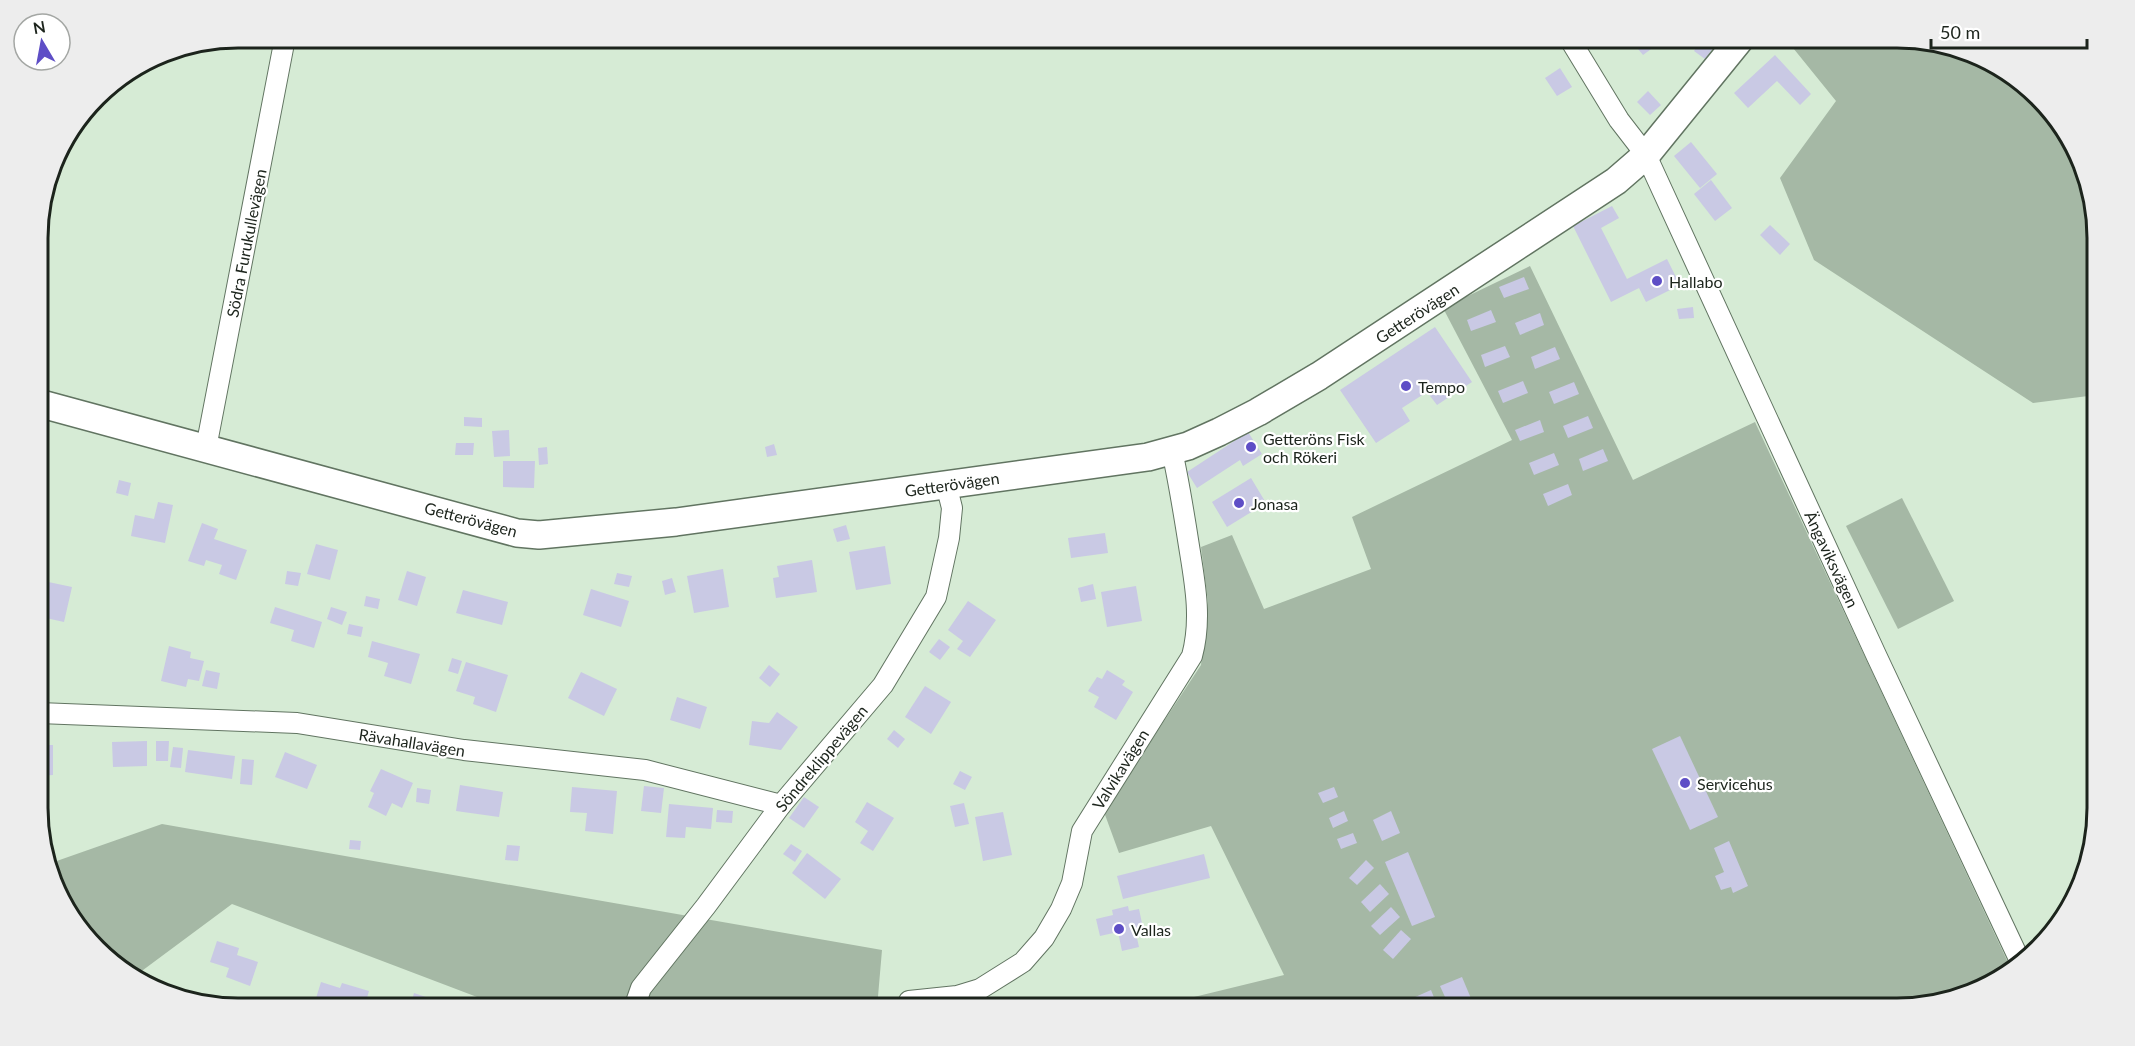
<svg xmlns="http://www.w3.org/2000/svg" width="2135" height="1046" font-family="Lato,sans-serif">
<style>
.green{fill:#a5b8a5}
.building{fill:#c9c9e4}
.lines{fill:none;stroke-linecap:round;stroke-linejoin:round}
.street-casing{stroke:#617461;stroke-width:22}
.secondary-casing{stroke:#617461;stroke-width:30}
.street{stroke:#fff;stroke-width:20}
.secondary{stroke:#fff;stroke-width:27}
.poi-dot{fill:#5e4ec6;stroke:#fff;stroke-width:2}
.labels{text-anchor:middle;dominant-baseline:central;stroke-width:4.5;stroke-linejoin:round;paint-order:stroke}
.street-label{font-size:16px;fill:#1c241c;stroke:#fff}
.poi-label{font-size:16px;fill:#1c241c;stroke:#fff;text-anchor:start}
.rim{fill:none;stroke:#1c241c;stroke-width:3}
</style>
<rect width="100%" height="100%" fill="#d6ebd5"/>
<g class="green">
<polygon points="1785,38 1897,38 1985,58 2064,126 2096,212 2096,395 2033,403 1814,260 1780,178 1836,101"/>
<polygon points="1530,266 1633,480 1755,422 2012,971 2008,975 1910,1008 1158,1008 1157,1006 1284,975 1211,826 1119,853 1104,812 1201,665 1208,602 1201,547 1232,535 1264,609 1371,569 1352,517 1512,440 1443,308"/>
<polygon points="1902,498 1954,601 1898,629 1846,526"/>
<polygon points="162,824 882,950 877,1008 506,1008 232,904 135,976 79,930 51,863"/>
</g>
<g class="building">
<polygon points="1629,38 1666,38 1643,55"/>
<polygon points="1687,38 1713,38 1718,41 1705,59 1694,51 1698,45"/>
<polygon points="1775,55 1811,94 1800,105 1777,81 1748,108 1734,93"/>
<polygon points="1560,68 1572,87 1557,96 1545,78"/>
<polygon points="1648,91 1661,105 1650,115 1637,102"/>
<polygon points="1691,142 1717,174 1700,188 1674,156"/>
<polygon points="1711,180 1732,208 1715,221 1694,194"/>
<polygon points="1612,206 1619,218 1601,228 1627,279 1667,259 1680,285 1646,302 1639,288 1611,302 1573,226"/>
<polygon points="1770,225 1790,244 1780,255 1760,235"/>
<polygon points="1524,277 1529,289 1504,298 1499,287"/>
<polygon points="1693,307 1694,318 1679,319 1677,309"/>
<polygon points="1491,310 1496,322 1471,331 1467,320"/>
<polygon points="1540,313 1544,325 1520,335 1515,323"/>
<polygon points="1435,327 1472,382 1437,405 1427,392 1402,408 1410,421 1376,443 1340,390"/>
<polygon points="1505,346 1510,357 1485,367 1481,355"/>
<polygon points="1555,347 1560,359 1535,369 1531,357"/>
<polygon points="1523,381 1528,393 1503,403 1498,391"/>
<polygon points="1574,382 1579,394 1554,404 1549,392"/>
<polygon points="1588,416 1593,428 1568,438 1563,426"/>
<polygon points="464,417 482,418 482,427 464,426"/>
<polygon points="1540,420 1544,432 1520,441 1515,430"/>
<polygon points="509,430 510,456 494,457 492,431"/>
<polygon points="1248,432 1262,454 1243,466 1240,460 1197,488 1187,472"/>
<polygon points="456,443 474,443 473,455 455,455"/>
<polygon points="774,444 777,455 767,457 765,447"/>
<polygon points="547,447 548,464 539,465 538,448"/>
<polygon points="1603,449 1608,461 1583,471 1579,459"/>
<polygon points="1554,453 1559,465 1534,475 1529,463"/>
<polygon points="503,461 535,461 534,488 503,487"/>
<polygon points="1251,478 1266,503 1227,527 1212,502"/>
<polygon points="119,480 131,483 128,496 116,493"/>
<polygon points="1568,484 1572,495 1548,506 1543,494"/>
<polygon points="158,502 173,505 165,543 131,536 135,515 154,519"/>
<polygon points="202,523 218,529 214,539 247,550 236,580 219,574 222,565 206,560 204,566 188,561"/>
<polygon points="846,525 850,539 837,542 833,529"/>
<polygon points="1105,533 1108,553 1071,558 1068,538"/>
<polygon points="316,544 338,550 330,580 307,574"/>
<polygon points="885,546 891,584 856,590 849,552"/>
<polygon points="812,560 817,592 776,598 773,578 779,577 777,566"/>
<polygon points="723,569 729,607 694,613 687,576"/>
<polygon points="287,571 301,573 298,586 285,584"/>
<polygon points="407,571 426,577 417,606 398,600"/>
<polygon points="617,573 632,576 629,587 614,584"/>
<polygon points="672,578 676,592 665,595 662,581"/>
<polygon points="39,580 72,587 64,622 46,618 49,606 39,604"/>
<polygon points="1093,584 1096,599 1081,602 1078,588"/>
<polygon points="1136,586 1142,621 1107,627 1101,592"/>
<polygon points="591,589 629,601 621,627 583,615"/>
<polygon points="463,590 508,602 502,625 456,613"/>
<polygon points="366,596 380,599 378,609 364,606"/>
<polygon points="968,601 996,620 970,657 957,649 963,641 948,630"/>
<polygon points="275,607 322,622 314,648 291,641 294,630 270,623"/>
<polygon points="331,607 347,612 342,625 327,619"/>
<polygon points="349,624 363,627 361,637 347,634"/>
<polygon points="939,639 950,647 940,660 929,652"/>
<polygon points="372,641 420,654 411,684 384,676 388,663 368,657"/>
<polygon points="169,646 191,652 190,658 204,661 199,681 188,679 186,687 161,681"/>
<polygon points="452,658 462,661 458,674 448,671"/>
<polygon points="466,662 508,675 496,712 473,704 475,697 456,691"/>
<polygon points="769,665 780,674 770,687 759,678"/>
<polygon points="206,670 220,673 217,689 202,686"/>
<polygon points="1107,670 1125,681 1122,685 1133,692 1116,720 1094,707 1099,697 1088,691 1097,677 1102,679"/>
<polygon points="581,672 617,689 604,716 568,698"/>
<polygon points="925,686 951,702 931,734 905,717"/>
<polygon points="677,697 707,707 700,729 670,720"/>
<polygon points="777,712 798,727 781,750 749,745 752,721 769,723"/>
<polygon points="894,730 905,739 898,748 887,739"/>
<polygon points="1680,736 1718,817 1690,830 1652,749"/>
<polygon points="39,737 45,737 45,745 53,745 53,775 39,776"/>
<polygon points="147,741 147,766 113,767 112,742"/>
<polygon points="156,741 169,741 168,761 156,761"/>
<polygon points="173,747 183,748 181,768 170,767"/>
<polygon points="188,750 235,756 232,779 185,772"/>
<polygon points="285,752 317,765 307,789 275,777"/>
<polygon points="242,759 254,760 252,785 240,784"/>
<polygon points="381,769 413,783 402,808 392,803 386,816 368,807 374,793 370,791"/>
<polygon points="960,771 972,777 965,790 953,784"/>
<polygon points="460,785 503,792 499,817 456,811"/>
<polygon points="644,786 664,788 661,813 641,811"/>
<polygon points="572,787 617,791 613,834 585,831 587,813 570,812"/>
<polygon points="1334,787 1338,797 1323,803 1318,793"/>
<polygon points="417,788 431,790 429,804 416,802"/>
<polygon points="804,797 819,807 804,828 789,818"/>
<polygon points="867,802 894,818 873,851 860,843 868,831 855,822"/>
<polygon points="964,803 969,824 955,827 950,806"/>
<polygon points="669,804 713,808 711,829 686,827 685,838 666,837"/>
<polygon points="717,810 733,811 732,823 716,822"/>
<polygon points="1344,811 1348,821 1333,828 1329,818"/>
<polygon points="1391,811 1400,833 1382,841 1373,820"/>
<polygon points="1003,812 1012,855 983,861 975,817"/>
<polygon points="1353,833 1357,843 1341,849 1337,839"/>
<polygon points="350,840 361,841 360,850 349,849"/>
<polygon points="1729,841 1748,886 1733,893 1731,887 1721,890 1715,876 1724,872 1714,848"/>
<polygon points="791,844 802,851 795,862 783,854"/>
<polygon points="507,845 520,846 518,861 505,860"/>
<polygon points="1408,852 1435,917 1412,926 1385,862"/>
<polygon points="807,853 841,879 825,899 792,873"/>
<polygon points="1204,854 1210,878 1123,899 1117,876"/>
<polygon points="1366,860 1374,868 1357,885 1349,878"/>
<polygon points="1380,884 1389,894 1370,912 1361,902"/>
<polygon points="1128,906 1129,911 1139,909 1143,928 1135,929 1139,947 1122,951 1118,932 1100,936 1096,919 1113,915 1112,910"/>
<polygon points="1391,907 1400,917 1380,935 1371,926"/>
<polygon points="1401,930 1411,939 1393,959 1383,950"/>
<polygon points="217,941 239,948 237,955 258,962 250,986 226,977 229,968 210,962"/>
<polygon points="1462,977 1475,1008 1450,1008 1440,986"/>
<polygon points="321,982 340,988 342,983 369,991 364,1008 313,1008"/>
<polygon points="1431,990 1435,1000 1417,1007 1413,998"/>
<polygon points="414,993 429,998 426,1008 410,1008"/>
</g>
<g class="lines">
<defs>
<g id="street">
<polyline points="1569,38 1619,120 1646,155 1877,657 2020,961"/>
<polyline points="206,448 285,38"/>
<polyline points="39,713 297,723 464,750 645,770 781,805"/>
<path d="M909,1001L957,996L980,989L1023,962L1044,938L1061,909L1072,883L1082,831L1192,656C1202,619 1195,583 1189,546C1184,514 1179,482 1172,451"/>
<polyline points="634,1008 641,988 706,906 781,805 883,685 936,597 949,538 952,508 946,484"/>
</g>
<polyline id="secondary" points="38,403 517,533 539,535 676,522 1148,457 1188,446 1219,432 1258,412 1319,376 1616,181 1646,155 1741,38"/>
</defs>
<use href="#street" class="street-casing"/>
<use href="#secondary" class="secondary-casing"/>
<use href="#street" class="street"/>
<use href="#secondary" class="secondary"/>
</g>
<g class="poi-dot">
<circle cx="1657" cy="281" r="6"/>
<circle cx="1406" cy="386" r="6"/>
<circle cx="1251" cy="447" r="6"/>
<circle cx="1239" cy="503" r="6"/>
<circle cx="1685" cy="783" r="6"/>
<circle cx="1119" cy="929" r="6"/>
</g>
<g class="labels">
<g class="street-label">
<text transform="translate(246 243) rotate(-79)">Södra Furukullevägen</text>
<text transform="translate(1417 313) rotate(-33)">Getterövägen</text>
<text transform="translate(952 484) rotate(-8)">Getterövägen</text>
<text transform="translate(471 519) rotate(15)">Getterövägen</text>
<text transform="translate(1832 559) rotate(65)">Ängaviksvägen</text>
<text transform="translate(412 742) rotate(9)">Rävahallavägen</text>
<text transform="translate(821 758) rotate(-50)">Söndreklippevägen</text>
<text transform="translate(1120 769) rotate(-58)">Valvikavägen</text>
</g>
<g class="poi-label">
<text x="1669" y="281">Hallabo</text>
<text x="1418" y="386">Tempo</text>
<text x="1263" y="438">Getteröns Fisk<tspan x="1263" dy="18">och Rökeri</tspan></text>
<text x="1251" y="503">Jonasa</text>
<text x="1697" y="783">Servicehus</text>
<text x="1131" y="929">Vallas</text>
</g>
</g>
<path d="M0 0H2135V1046H0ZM238 48H1897A190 190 0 0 1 2087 238V808A190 190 0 0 1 1897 998H238A190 190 0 0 1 48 808V238A190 190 0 0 1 238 48Z" fill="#ededed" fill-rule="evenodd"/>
<path class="rim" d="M238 48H1897A190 190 0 0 1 2087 238V808A190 190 0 0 1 1897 998H238A190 190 0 0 1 48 808V238A190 190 0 0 1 238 48Z"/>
<g transform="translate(42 42) rotate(350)"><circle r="28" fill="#ffffff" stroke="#a4a7a4" stroke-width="1.5"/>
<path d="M0-4.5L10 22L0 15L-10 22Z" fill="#5e4ec6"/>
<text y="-9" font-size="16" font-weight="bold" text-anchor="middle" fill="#1c241c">N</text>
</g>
<path d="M1931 39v9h156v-9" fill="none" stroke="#1c241c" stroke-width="3"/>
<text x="1940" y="39" font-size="18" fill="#1c241c" stroke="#ffffff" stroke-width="4.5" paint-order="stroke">50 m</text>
</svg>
